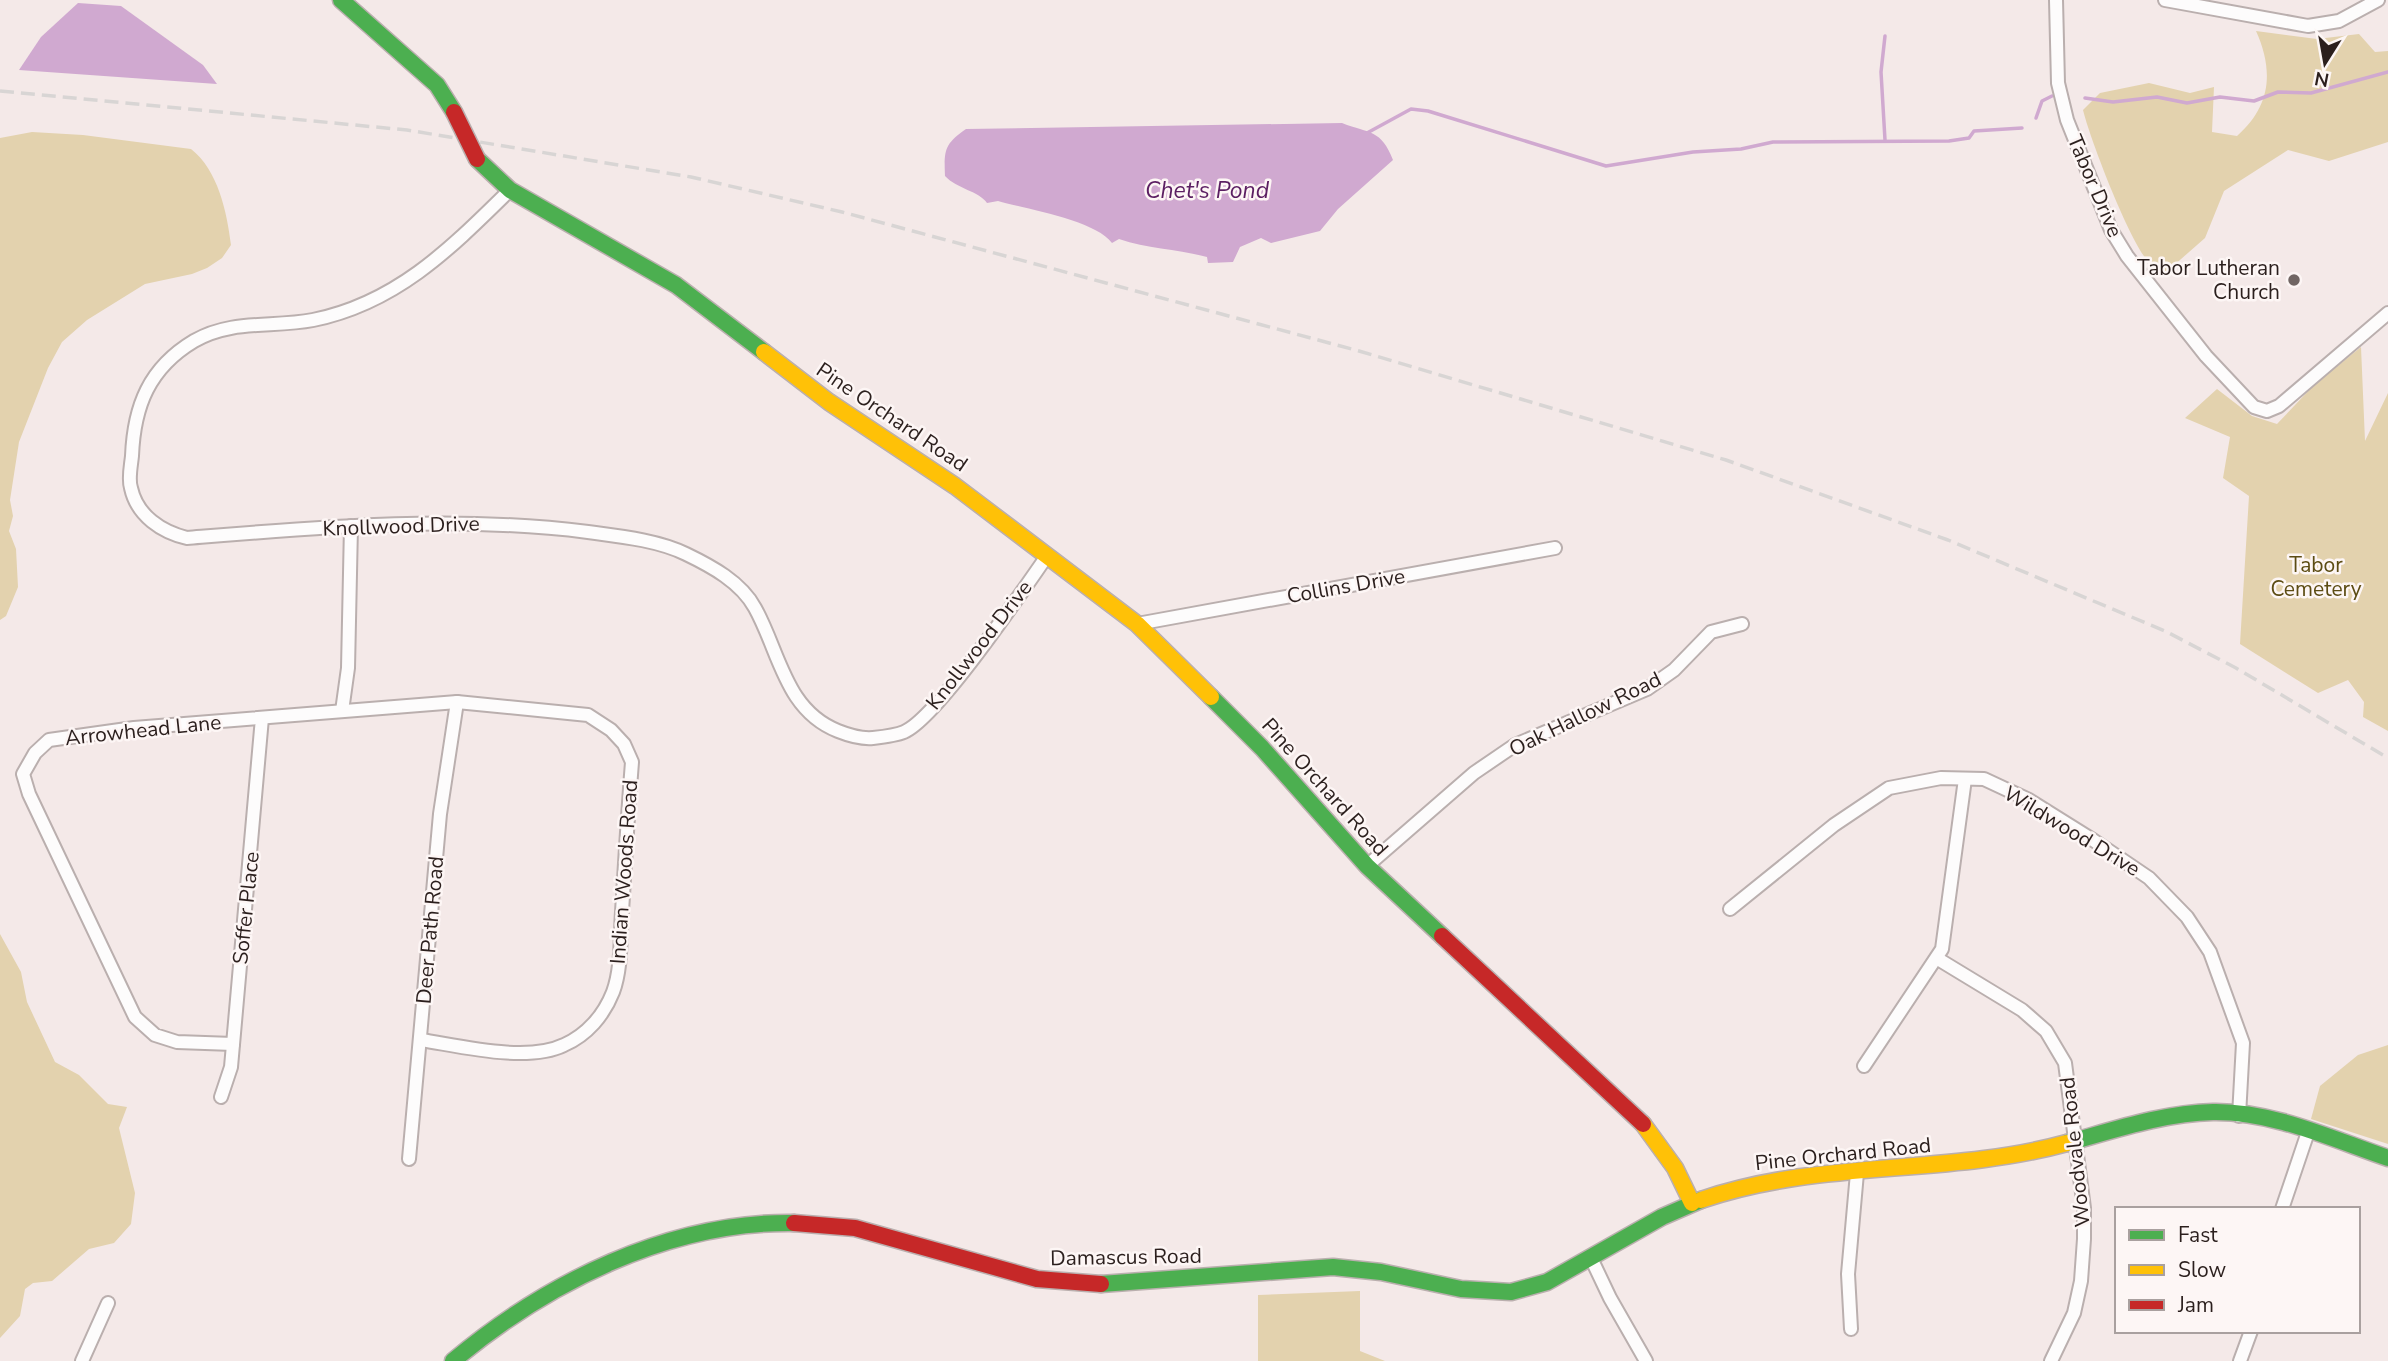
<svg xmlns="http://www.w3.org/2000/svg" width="2388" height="1361" font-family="'Nunito Sans',sans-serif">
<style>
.green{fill:#e3d2ae}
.water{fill:#d0a9d0}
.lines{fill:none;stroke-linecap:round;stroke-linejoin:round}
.stream{stroke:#d0a9d0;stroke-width:3.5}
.street-casing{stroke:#baafae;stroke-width:16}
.fast-casing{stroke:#baafae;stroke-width:19}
.slow-casing{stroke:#baafae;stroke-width:19}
.jam-casing{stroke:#baafae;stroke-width:19}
.street{stroke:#fdfcfc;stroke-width:12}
.fast{stroke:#4caf50;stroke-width:16}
.slow{stroke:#ffc107;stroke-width:16}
.jam{stroke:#c62828;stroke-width:16}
.rail{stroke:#d8d5d4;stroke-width:3.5;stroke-dasharray:14 7;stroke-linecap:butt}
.jam-bridge-casing{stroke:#baafae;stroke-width:19;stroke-linecap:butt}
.jam-bridge{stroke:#c62828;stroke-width:16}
.poi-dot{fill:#716664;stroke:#fdf6f5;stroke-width:2.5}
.labels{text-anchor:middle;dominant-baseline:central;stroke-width:5;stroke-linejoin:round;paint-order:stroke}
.street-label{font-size:21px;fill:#2b1f1d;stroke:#fdf6f5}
.poi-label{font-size:21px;fill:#2b1f1d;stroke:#fdf6f5;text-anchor:end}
.park-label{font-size:21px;fill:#5c4c13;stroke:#fdf6f5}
.water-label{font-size:23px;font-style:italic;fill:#5b1e62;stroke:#fdf6f5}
</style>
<rect width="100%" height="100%" fill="#f4e9e8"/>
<g class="green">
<path d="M2256,31L2317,39L2359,34L2375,52L2388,51V142L2329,161L2288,150L2224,191L2205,238L2164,274C2160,271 2154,269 2151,265C2131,246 2090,139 2083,110L2100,93L2149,83L2190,93L2214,87L2212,132L2237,136C2271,106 2274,71 2256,31Z"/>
<path d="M32,132L83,135L191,149C218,170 227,212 231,245L222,258L207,268L192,274L145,284L87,320L62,342L48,368L19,442L10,500L13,516L9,531L16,549L18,587L6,616L0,620V138Z"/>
<polygon points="2361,347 2365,441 2388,393 2388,731 2363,717 2364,702 2348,680 2318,693 2240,644 2249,496 2223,478 2230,437 2185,418 2217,389 2252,416 2277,424 2314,385"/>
<polygon points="0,934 21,972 27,1002 55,1062 79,1075 108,1104 127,1107 119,1128 135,1193 131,1224 114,1243 89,1249 52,1281 33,1283 25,1289 20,1316 0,1338"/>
<polygon points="2388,1045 2388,1144 2311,1119 2320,1086 2358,1055"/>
<polygon points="1360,1291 1360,1351 1385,1361 1258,1361 1258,1295"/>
</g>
<g class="water">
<polygon points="78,3 121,6 203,65 217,84 19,70 41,37"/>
<path d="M1342,123C1370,134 1381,129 1393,160L1338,209L1320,231L1271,243L1261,238L1240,247L1233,262L1208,263L1207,257C1178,249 1148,249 1119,239L1112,243C1095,220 1026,209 998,201L987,203C979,191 957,189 945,176C944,151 944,144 966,129Z"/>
</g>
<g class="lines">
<g class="stream">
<polyline points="1885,36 1881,72 1885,140"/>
<polyline points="2085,98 2113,102 2157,97 2187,103 2220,97 2254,101 2278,92 2311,93 2388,72"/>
<polyline points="2036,118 2042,101 2052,96"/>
<polyline points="1367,133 1411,109 1428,111 1606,166 1693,152 1741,149 1773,142 1949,141 1969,138 1974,131 2022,128"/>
</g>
<defs>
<g id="street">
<polyline points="2056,0 2058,83 2067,120 2111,230 2127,256 2206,356 2254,407 2267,411 2279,406 2388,313"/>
<polyline points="2165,0 2308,26 2339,21 2378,0"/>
<path d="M510,190C451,248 397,303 313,320C272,328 232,319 194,341C149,368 134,406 132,456C131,466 128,479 131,488C137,516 162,532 187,538C321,527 454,515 588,532C618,536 658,540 686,554C711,566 741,582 755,608C780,653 785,710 838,731C848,735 862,739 873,738C882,737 897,735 904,732C937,718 1023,590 1047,556"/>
<polyline points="1137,624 1555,548"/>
<polyline points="342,711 348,668 351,526"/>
<polyline points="1367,866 1474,773 1515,745 1647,689 1674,670 1711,632 1742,624"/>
<polyline points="1730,909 1834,825 1889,788 1941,778 1984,779 2029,800 2093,840 2149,878 2187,917 2210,952 2243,1043 2239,1116"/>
<polyline points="1938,959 2022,1010 2046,1031 2065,1063 2084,1208 2084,1239 2081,1281 2074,1313 2051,1361"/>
<path d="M233,1044L177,1042L155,1035L135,1017L29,794L23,774L35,753L49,740L134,728L457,702L588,715L611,730L624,744L632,762C628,812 625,862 622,912C620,937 622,968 613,992C604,1015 587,1035 564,1045C527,1063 460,1046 421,1040"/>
<polyline points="1864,1066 1942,949 1965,779"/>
<polyline points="221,1097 231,1067 262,718"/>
<polyline points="409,1159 440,814 457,702"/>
<polyline points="2282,1209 2308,1132"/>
<polyline points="1591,1258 1610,1298 1646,1361"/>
<polyline points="1851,1329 1848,1274 1857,1173"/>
<polyline points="82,1361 108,1303"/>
<polyline points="2240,1361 2251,1331"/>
</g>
<g id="fast">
<polyline points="341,0 437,85 454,112"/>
<polyline points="477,159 510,190 676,285 764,352"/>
<polyline points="1211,697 1262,748 1367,866 1442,936"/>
<path d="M2067,1143C2114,1130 2164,1113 2213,1112C2273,1111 2332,1139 2388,1158"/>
<polyline points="1101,1284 1333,1267 1381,1272 1461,1289 1511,1292 1547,1282 1662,1217 1701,1200"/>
<path d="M453,1361C546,1283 669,1221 794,1223"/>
</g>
<g id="slow">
<polyline points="764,352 829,402 955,486 1137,624 1211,697"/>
<polyline points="1643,1124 1675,1168 1692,1203"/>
<path d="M1701,1200C1819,1159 1947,1176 2067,1143"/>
</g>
<g id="jam">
<polyline points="1442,936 1643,1124"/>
<polyline points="794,1223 855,1228 1037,1279 1101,1284"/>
</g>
</defs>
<use href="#street" class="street-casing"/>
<use href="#fast" class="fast-casing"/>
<use href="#slow" class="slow-casing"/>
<use href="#jam" class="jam-casing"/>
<use href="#street" class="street"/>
<use href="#fast" class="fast"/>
<use href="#slow" class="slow"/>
<use href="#jam" class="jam"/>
<polyline class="rail" points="0,91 407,130 691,177 842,212 1359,351 1726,460 1948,540 2165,631 2236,668 2388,758"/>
<defs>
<polyline id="jam-bridge" points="454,112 477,159"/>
</defs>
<use href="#jam-bridge" class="jam-bridge-casing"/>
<use href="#jam-bridge" class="jam-bridge"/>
</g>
<circle class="poi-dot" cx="2294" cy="280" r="7"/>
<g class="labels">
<g class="street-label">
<text transform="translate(2095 186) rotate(67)">Tabor Drive</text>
<text transform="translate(892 417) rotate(34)">Pine Orchard Road</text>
<text transform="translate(401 526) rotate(-2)">Knollwood Drive</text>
<text transform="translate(1346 586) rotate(-10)">Collins Drive</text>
<text transform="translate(979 645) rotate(-52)">Knollwood Drive</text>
<text transform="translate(1585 714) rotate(-26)">Oak Hallow Road</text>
<text transform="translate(143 730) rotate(-6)">Arrowhead Lane</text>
<text transform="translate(1325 787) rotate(48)">Pine Orchard Road</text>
<text transform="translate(2072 831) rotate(31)">Wildwood Drive</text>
<text transform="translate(624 872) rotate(-86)">Indian Woods Road</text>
<text transform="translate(246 908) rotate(-84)">Soffer Place</text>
<text transform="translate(430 930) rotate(-85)">Deer Path Road</text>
<text transform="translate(2075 1152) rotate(-96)">Woodvale Road</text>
<text transform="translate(1843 1154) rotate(-6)">Pine Orchard Road</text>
<text transform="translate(1126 1257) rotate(-1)">Damascus Road</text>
</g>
<g class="poi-label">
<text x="2280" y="268">Tabor Lutheran<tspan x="2280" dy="24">Church</tspan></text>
</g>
<g class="park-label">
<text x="2316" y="565">Tabor<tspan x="2316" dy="24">Cemetery</tspan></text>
</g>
<g class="water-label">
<text x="1207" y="190">Chet's Pond</text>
</g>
</g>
<rect x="2115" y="1207" width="245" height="126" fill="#fdf6f5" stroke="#a9a09f" stroke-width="2"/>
<rect x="2129" y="1230" width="35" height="10" fill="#4caf50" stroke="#a9a09f" stroke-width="2"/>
<text x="2178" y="1242" font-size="21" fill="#2b1f1d">Fast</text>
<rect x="2129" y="1265" width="35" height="10" fill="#ffc107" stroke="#a9a09f" stroke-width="2"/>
<text x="2178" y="1277" font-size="21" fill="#2b1f1d">Slow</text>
<rect x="2129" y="1300" width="35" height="10" fill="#c62828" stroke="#a9a09f" stroke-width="2"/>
<text x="2178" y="1312" font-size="21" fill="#2b1f1d">Jam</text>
<g transform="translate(2325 63) rotate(191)" stroke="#fdf6f5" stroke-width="5" paint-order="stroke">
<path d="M0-5L12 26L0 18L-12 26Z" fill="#2b1f1d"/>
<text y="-10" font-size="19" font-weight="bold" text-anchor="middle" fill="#2b1f1d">N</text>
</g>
</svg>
